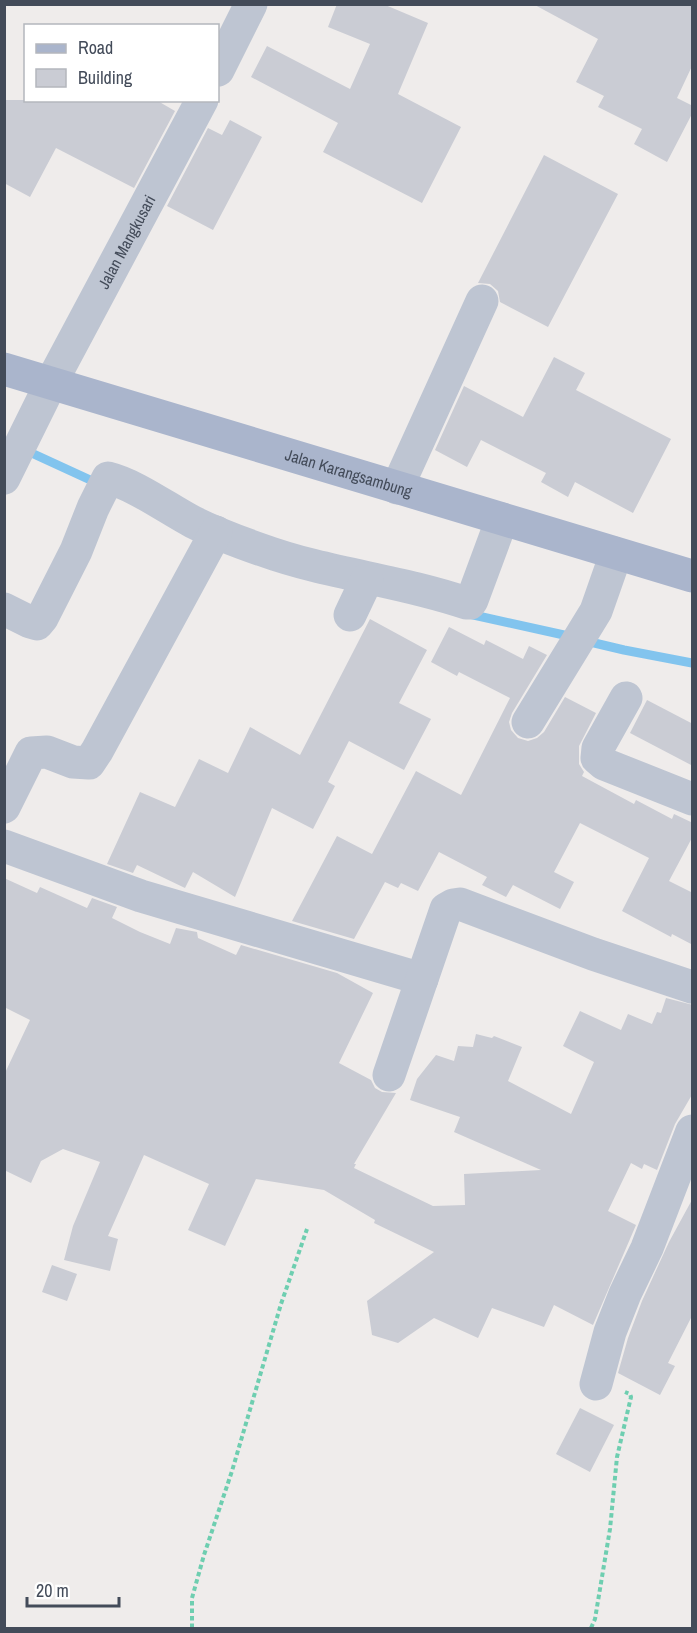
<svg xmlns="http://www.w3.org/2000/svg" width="697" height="1633" font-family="'Archivo Narrow',sans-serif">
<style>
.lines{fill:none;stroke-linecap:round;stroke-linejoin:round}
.stream{stroke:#82c4ee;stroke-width:9}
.building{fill:#caccd4}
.path{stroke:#6eceb0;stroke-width:4;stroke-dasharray:4.5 3;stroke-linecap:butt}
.minor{stroke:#bec5d2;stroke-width:33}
.major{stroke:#aab5cc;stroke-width:33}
.labels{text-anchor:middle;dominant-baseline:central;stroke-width:5;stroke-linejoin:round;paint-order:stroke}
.street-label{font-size:16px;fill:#434b59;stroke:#fff}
</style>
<rect width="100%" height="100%" fill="#efeceb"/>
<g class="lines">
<g class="stream">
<polyline points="25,450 99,484"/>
<polyline points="469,614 573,637"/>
<polyline points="586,641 624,650 692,663"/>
</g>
</g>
<g class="building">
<polygon points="337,4 383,4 428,23 398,94 461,127 422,203 323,152 338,123 251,77 267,46 350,89 370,44 328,27"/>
<polygon points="533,4 693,4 693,64 677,98 693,106 693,112 667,162 634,144 642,129 598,107 604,96 576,82 598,39"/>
<polygon points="4,100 156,100 175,111 134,188 56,148 30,197 4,183"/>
<polygon points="230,120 262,137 213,230 167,206 208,128 222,135"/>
<polygon points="544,155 618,194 548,327 500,302 498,291 490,284 478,283"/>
<polygon points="554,357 585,373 576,390 671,439 633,513 575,482 568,497 541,482 546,473 481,440 467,467 435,450 464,386 523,417"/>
<polygon points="370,619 427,650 399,703 431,719 404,770 349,741 328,782 335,786 313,829 272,808 235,897 193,872 185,888 137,865 133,873 107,864 140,792 175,807 199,759 228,773 250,727 300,755"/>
<polygon points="449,627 484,645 486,640 523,659 529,646 547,655 512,713 509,722 511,730 518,738 528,741 537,738 544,732 565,697 596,713 579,746 579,764 584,772 582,776 634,804 636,800 672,819 674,814 693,823 693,836 669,881 693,893 693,945 672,934 671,937 622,911 649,858 580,823 554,872 574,882 560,909 513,885 506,897 482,885 487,877 439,852 418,891 401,883 398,888 385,882 354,939 292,921 337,836 372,854 416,771 461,795 510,698 459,672 457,676 431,662"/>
<polygon points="647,700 693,724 693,766 630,733"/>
<polygon points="4,878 37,893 40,887 87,908 92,898 117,907 112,918 140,932 170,944 176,928 197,932 198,938 236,955 241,945 337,973 373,993 339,1063 371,1080 375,1088 382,1092 396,1093 354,1164 356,1164 354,1168 433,1206 465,1205 464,1174 541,1170 454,1132 460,1117 410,1100 417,1079 436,1055 454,1061 458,1046 473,1047 476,1034 492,1038 494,1036 522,1047 508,1081 571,1114 594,1062 563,1046 580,1011 621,1030 628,1014 652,1024 657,1012 661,1013 666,998 693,1005 693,1093 675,1124 657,1170 644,1164 642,1169 631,1163 608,1211 636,1225 593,1325 554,1305 544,1327 492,1308 478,1338 434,1318 398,1343 372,1335 367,1301 434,1252 374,1223 375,1220 324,1190 256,1179 225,1246 188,1230 209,1184 144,1155 108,1236 118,1239 110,1271 64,1260 73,1226 100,1162 63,1149 41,1161 31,1183 4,1170 4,1075 30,1020 4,1007"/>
<polygon points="693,1198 693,1314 668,1363 675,1366 660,1395 618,1373 628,1338 642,1301 669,1242"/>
<polygon points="52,1265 77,1274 67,1301 42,1292"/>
<polygon points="580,1408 614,1425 590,1472 556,1454"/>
</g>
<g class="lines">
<g class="path">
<polyline points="192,1628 192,1598 204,1555 232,1471 281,1304 307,1229"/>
<polyline points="591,1628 595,1619 610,1529 617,1457 631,1397 630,1394 625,1392"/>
</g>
<g class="minor">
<polyline points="218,70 251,4"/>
<path id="s1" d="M4,478L51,383L202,100"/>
<polyline points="397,488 482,301"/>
<path d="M4,609L30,622L37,624L42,618L76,551L93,508L108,478C136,485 168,509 193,522C215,533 239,542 262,550C328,574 399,580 466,603H470L472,600L502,519"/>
<polyline points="350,615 367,579"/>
<polyline points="626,698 598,748 597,758 604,764 692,799"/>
<polyline points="528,722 596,611 616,554 614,553"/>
<polyline points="4,807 31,753 47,752 73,762 89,763 97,751 216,532"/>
<polyline points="4,846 141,896 422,979"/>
<polyline points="389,1075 446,909 453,905 460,904 593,954 692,987"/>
<polyline points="596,1384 610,1332 625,1294 647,1248 692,1131"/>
</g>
<path class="major" id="s2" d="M4,369L692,576"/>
</g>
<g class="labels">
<g class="street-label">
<text stroke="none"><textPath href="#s1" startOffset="266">Jalan Mangkusari</textPath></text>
<text stroke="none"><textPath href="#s2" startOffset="360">Jalan Karangsambung</textPath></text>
</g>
</g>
<rect width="697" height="1633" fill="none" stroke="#434b59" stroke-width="12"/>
<rect x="24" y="24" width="195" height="78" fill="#ffffff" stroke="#b4b7bd" stroke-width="1.5"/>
<rect x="36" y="44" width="30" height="9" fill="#aab5cc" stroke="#b4b7bd" stroke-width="1.5"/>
<text x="78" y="54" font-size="18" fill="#434b59">Road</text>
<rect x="36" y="69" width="30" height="18" fill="#caccd4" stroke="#b4b7bd" stroke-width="1.5"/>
<text x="78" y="84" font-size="18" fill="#434b59">Building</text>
<path d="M27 1597v9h92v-9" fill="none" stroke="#434b59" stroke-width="3"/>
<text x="36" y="1597" font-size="18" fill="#434b59" stroke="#ffffff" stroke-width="4.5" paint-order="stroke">20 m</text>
</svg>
